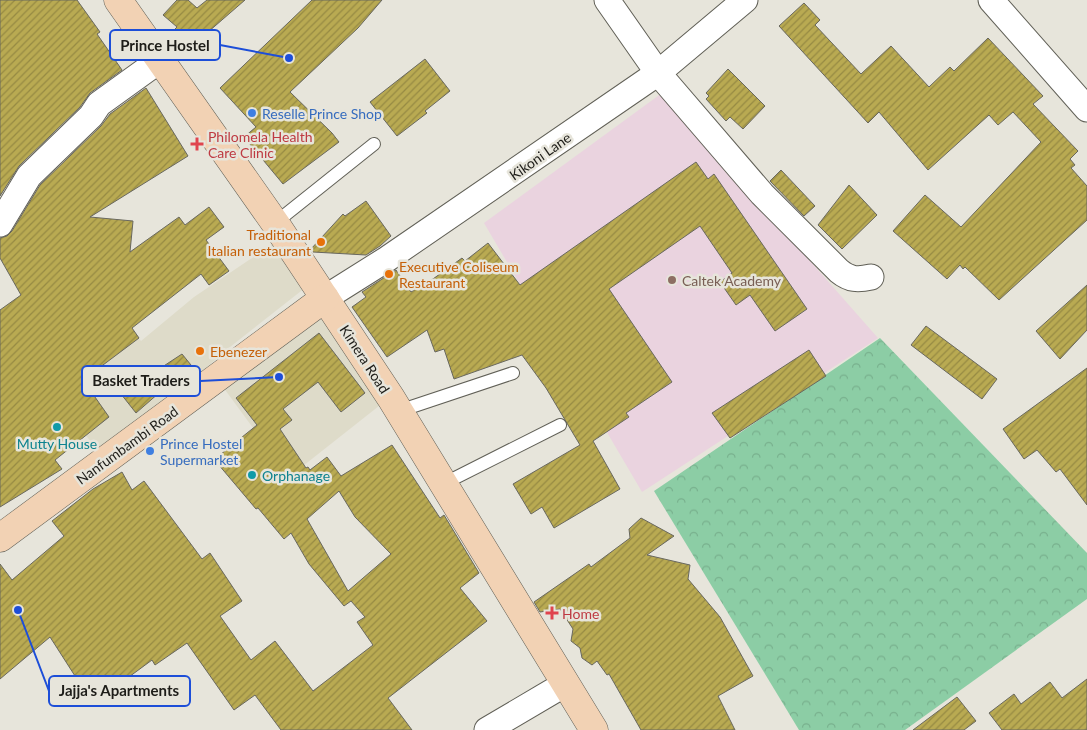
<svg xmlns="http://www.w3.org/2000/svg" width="1087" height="730" font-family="Lato,sans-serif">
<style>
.built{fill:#dedbc9}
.education{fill:#ead3df}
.forest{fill:url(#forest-crowns)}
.building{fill:url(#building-hatch);stroke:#69685f;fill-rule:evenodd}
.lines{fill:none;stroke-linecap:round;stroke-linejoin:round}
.lane-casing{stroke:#616057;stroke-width:14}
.street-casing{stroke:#616057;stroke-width:27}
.secondary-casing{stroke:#616057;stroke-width:29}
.lane{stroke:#fff;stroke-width:12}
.street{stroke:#fff;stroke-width:25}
.secondary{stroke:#f2d2b4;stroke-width:28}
.shop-dot{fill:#3f7fe0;stroke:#e7e5db;stroke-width:2}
.health-dot{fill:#e0444e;stroke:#e7e5db;stroke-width:2}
.food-dot{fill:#e8710a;stroke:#e7e5db;stroke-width:2}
.education-dot{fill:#8d6e63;stroke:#e7e5db;stroke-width:2}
.culture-dot{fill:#0f9aa8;stroke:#e7e5db;stroke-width:2}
.labels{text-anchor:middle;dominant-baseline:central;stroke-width:5;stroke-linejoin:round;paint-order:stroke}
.shop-label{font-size:14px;fill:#366cbe;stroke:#e7e5db;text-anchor:start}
.health-label{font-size:14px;fill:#be3a42;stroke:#e7e5db;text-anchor:start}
.street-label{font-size:14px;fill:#1e1d19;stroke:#e7e5db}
.food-label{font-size:14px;fill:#c56008;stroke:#e7e5db;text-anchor:start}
.education-label{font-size:14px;fill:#785e54;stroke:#e7e5db;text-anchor:start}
.culture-label{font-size:14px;fill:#0d838f;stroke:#e7e5db}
.leader{fill:none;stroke:#1d4ed8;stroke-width:2}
.callout-dot{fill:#1d4ed8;stroke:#e7e5db;stroke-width:2}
.callout{fill:#e7e5db;stroke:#1d4ed8;stroke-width:2}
.callout-label{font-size:15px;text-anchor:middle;font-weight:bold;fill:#1e1d19}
</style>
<defs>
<pattern id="forest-crowns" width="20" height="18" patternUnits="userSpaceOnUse" patternTransform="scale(1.25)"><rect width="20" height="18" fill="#8ccda5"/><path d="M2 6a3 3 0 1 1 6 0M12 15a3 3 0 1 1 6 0" fill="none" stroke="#78b08d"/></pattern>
<pattern id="building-hatch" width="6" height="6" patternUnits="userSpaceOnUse" patternTransform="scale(1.25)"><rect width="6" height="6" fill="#b9aa52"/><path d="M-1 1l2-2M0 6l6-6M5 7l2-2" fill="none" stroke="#968a43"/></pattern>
</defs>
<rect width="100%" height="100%" fill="#e7e5db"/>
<g class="built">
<polygon points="277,241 310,284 230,347 178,392 97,450 45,381 6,306 75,254 141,341 194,297"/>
<polygon points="323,309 384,402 289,477 223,387"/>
</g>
<polygon class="education" points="662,93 878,338 642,492 484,223"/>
<polygon class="forest" points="880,338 1087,553 1087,599 905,730 799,730 654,491"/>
<g class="building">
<polygon points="0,0 77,0 100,32 97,34 122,70 90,93 80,107 19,166 0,196"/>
<polygon points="177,0 188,0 197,8 207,0 245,0 200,39 198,37 184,49 170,34 177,27 163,15"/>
<polygon points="312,0 382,0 358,28 290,92 332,133 339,142 283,184 244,137 256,127 220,88"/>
<polygon points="804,3 820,20 815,25 861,74 891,46 929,87 950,67 954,71 988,38 1043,96 1033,104 1078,151 1070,159 1075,165 1071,168 1087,186 1087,220 999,300 965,267 963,269 960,265 947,279 893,231 925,195 961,227 1041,142 1013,112 998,125 989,115 928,170 879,112 868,123 779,26"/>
<polygon points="425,59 450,91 425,111 427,113 397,136 370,102"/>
<polygon points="728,69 765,106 743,129 730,117 726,121 706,99 709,96 706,93"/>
<polygon points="146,88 188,156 90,217 133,221 130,252 179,217 185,225 209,207 224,227 206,240 229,271 209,285 201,274 132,328 139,338 83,380 109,417 55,460 62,469 0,507 0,310 21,295 0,258 0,238 7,236 12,231 40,185 101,126 110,114"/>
<polygon points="696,162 708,179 714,174 807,309 775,331 750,295 736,305 720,282 732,273 700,226 609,289 672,382 626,413 629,417 593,441 620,489 554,528 542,507 531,514 513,484 580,445 546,388 522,355 454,379 444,349 435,352 427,330 387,357 352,307 366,297 362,292 396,270 411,292 425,283 426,284 462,258 465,261 488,243 520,285"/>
<polygon points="781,170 815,206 804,216 770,181"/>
<polygon points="849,185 877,215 842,249 818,225"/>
<polygon points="366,201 391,236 380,246 366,255 313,252 311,249 343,214 345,216"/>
<polygon points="1087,285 1087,330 1060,359 1036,331"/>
<polygon points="926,326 997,379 982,399 911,345"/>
<path d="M319,333L365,393L341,412L318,382L283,409L292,420L280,429L306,468L308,467L310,470L327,457L341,476L392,445L440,518L444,515L479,573L460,588L487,621L388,698L412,730H281L255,695L234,710L187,643L155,665L152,660L103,696L94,683L84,690L50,637L0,679V564L12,580L64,536L52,521L93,489L122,472L132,490L144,481L202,559L210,553L242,601L220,616L251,660L275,641L313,691L373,645L357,622L365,617L351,601L344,606L309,564L291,533L284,539L258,508L256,509L218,464L225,459L221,454L257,425L236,398ZM339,491L355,517L391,554L348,591L307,519Z"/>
<polygon points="809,350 826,376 730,438 712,413"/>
<polygon points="182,354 191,365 136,413 121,394"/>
<polygon points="1087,368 1087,505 1060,469 1056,472 1037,450 1024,459 1003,429"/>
<polygon points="641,518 674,536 647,555 690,565 688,579 720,617 753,676 718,696 735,730 641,730 609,674 607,675 597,661 592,665 582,658 580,648 571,641 573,629 560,609 540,612 534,602 589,564 591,567 630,538 629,529"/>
<polygon points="1087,679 1087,730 1002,730 989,713 1014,694 1021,704 1050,682 1062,698"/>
<polygon points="957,697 976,721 964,730 913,730"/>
</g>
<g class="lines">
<defs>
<g id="lane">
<polyline points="275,223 374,144"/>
<polyline points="399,411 513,373"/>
<polyline points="443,484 560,425"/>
</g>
<g id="street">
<path d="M607,0L658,73L762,194L839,271C850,280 858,280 871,277"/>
<polyline points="991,0 1087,109"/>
<polyline points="0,224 29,176 91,116 99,104 160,60"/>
<polyline points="325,298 387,259 658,73 745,0"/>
<polyline points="487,730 565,684"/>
</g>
<g id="secondary">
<polyline points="118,0 275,223 391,398 594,730"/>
<polyline points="0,538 325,298"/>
</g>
</defs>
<use href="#lane" class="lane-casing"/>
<use href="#street" class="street-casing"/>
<use href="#secondary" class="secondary-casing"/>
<use href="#lane" class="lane"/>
<use href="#street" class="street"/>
<use href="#secondary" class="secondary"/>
</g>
<g class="shop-dot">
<circle cx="252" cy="113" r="5"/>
<circle cx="150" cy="451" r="5"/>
</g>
<g class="health-dot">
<path d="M194.5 136.5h5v5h5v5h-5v5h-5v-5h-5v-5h5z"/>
<path d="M549.5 605.5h5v5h5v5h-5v5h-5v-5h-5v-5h5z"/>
</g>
<g class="food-dot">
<circle cx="321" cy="242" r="5"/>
<circle cx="389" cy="274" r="5"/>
<circle cx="200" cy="351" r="5"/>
</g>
<circle class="education-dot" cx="672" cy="280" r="5"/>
<g class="culture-dot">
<circle cx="57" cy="427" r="5"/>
<circle cx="252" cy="475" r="5"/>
</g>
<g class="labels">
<g class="shop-label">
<text x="262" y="113">Reselle Prince Shop</text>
<text x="160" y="443">Prince Hostel<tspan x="160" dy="16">Supermarket</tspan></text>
</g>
<g class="health-label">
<text x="208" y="136">Philomela Health<tspan x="208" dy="16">Care Clinic</tspan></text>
<text x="562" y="613">Home</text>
</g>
<g class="street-label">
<text transform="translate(540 156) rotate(-35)">Kikoni Lane</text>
<text transform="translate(365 359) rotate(57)">Kimera Road</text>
<text transform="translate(127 445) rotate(-36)">Nanfumbambi Road</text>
</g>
<g class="food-label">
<text x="311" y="234" text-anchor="end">Traditional<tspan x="311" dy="16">Italian restaurant</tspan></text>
<text x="399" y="266">Executive Coliseum<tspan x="399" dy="16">Restaurant</tspan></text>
<text x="210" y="351">Ebenezer</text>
</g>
<g class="education-label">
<text x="682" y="280">Caltek Academy</text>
</g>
<g class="culture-label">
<text x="57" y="443">Mutty House</text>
<text x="262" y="475" text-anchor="start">Orphanage</text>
</g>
</g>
<path class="leader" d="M289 58L220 45M279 377L200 381M18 610L49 691"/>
<g class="callout-dot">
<circle cx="289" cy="58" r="5"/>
<circle cx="279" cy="377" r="5"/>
<circle cx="18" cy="610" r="5"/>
</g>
<g class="callout">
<rect x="110" y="30" width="110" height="30" rx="5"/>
<rect x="82" y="366" width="118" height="30" rx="5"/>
<rect x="49" y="676" width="141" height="30" rx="5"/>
</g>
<g class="callout-label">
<text x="165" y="51">Prince Hostel</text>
<text x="141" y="386">Basket Traders</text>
<text x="119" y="696">Jajja's Apartments</text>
</g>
</svg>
